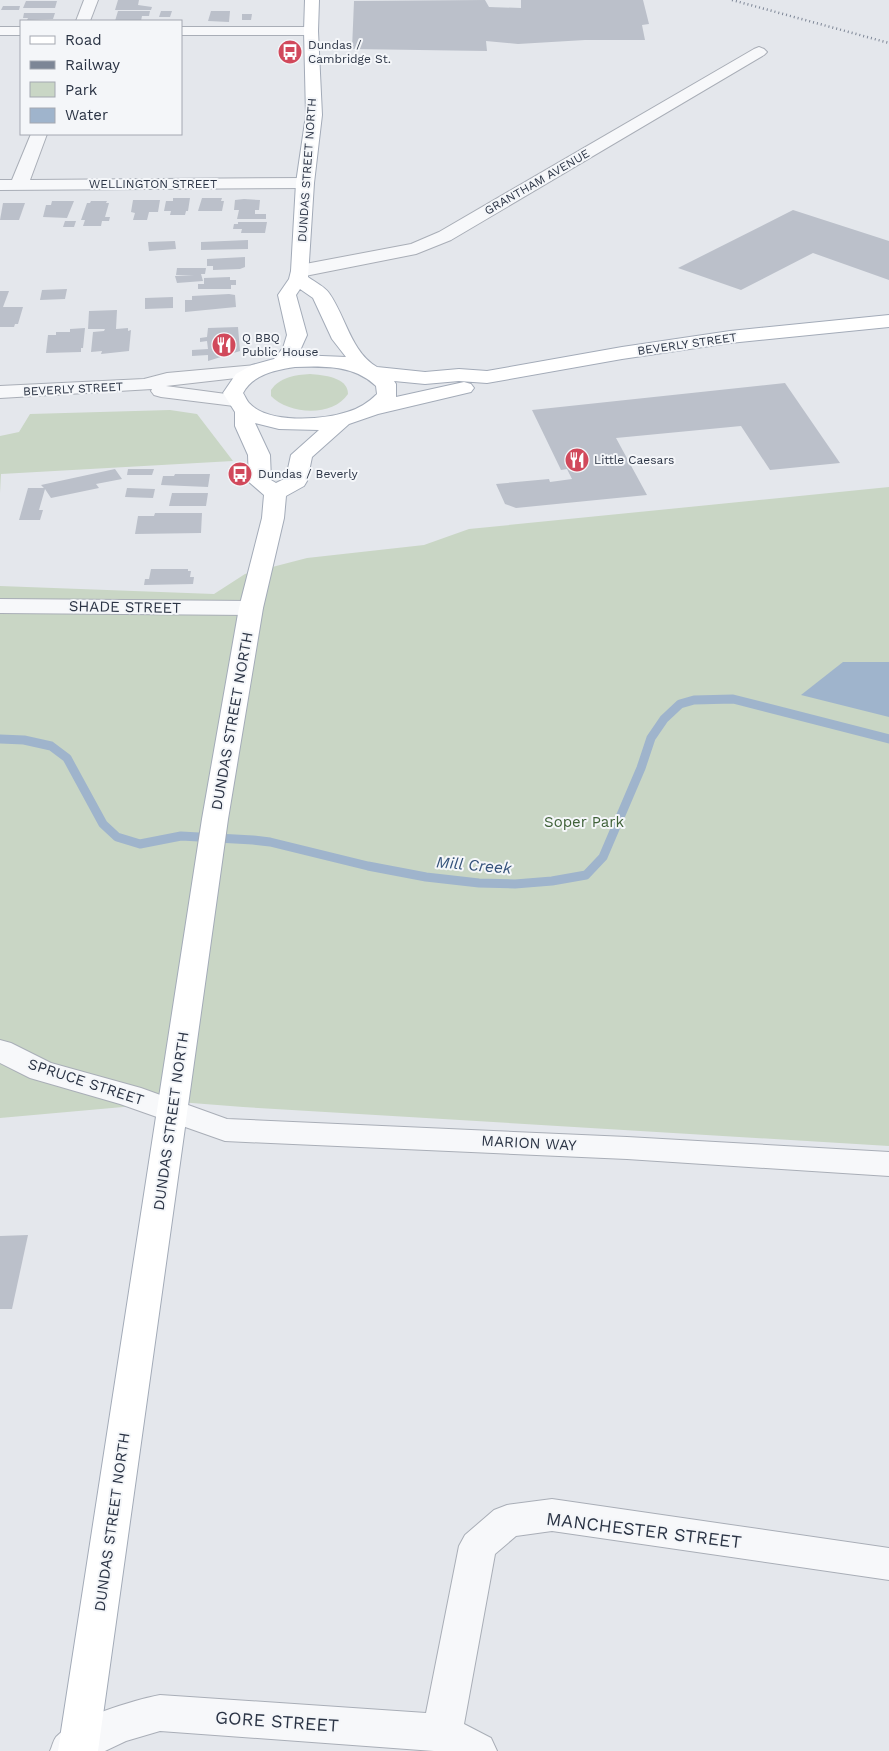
<svg xmlns="http://www.w3.org/2000/svg" width="889" height="1751" font-family="'Work Sans',sans-serif">
<style>
.green{fill:#c9d6c5}
.water{fill:#9fb4cc}
.lines{fill:none;stroke-linecap:round;stroke-linejoin:round}
.stream{stroke:#9fb4cc;stroke-width:9}
.building{fill:#bbc0ca}
.minor-casing{stroke:#a9aeb7;stroke-width:2}
.major-casing{stroke:#a3abb8;stroke-width:2}
.minor{fill:#f7f8fa;fill-rule:evenodd}
.major{fill:#fff;fill-rule:evenodd}
.rail{stroke:#7d8696;stroke-width:2.5;stroke-dasharray:1 3;stroke-linecap:butt}
.labels{text-anchor:middle;dominant-baseline:central;stroke-width:4;stroke-linejoin:round;paint-order:stroke}
.far-poi-label{font-size:12px;fill:#2b3445;stroke:#f4f6f9;text-anchor:start}
.far-street-label{font-size:12px;fill:#2b3445;stroke:#f4f6f9}
.street-label{font-size:15px;fill:#2b3445;stroke:#f4f6f9}
.park-label{font-size:15px;fill:#3f6138;stroke:#f4f6f9}
.water-label{font-size:16px;font-style:italic;fill:#34527a;stroke:#f4f6f9}
.near-street-label{font-size:18px;fill:#2b3445;stroke:#f4f6f9}
</style>
<rect width="100%" height="100%" fill="#e4e7ec"/>
<g class="green">
<path d="M310,374C323,375 348,377 348,394C332,418 288,414 271,396V390C280,377 295,375 310,374Z"/>
<polygon points="170,410 197,414 233,461 1,474 0,493 0,436 19,432 30,414"/>
<polygon points="889,487 889,1146 243,1107 179,1102 0,1118 0,586 214,594 245,574 307,558 424,545 469,529"/>
</g>
<polygon class="water" points="843,662 889,662 889,717 801,695"/>
<g class="lines">
<polyline class="stream" points="0,739 24,740 51,746 67,758 103,824 117,837 140,844 181,836 253,840 270,842 368,866 426,877 479,883 515,884 552,881 586,875 603,857 641,768 651,738 664,719 680,704 694,700 733,699 889,739"/>
</g>
<g class="building">
<polygon points="118,0 139,0 138,5 152,7 151,10 115,10"/>
<polygon points="485,0 489,7 521,8 521,0 643,0 649,24 642,25 645,40 585,40 518,44 486,41 487,51 352,49 354,1"/>
<polygon points="26,1 57,1 55,8 23,8"/>
<polygon points="3,6 20,6 19,10 1,10"/>
<polygon points="118,11 150,11 149,16 142,16 141,21 115,21"/>
<polygon points="161,11 172,11 170,17 159,17"/>
<polygon points="211,11 230,11 229,22 208,21"/>
<polygon points="24,13 55,13 53,19 27,20 28,18 23,18"/>
<polygon points="242,14 252,14 251,20 242,20"/>
<polygon points="173,198 190,198 188,211 186,211 185,215 170,215 171,211 164,211 166,201 173,201"/>
<polygon points="202,198 222,198 221,201 224,201 222,211 198,211"/>
<polygon points="244,199 260,200 259,210 255,210 255,214 266,214 266,219 237,219 239,210 234,210 235,200"/>
<polygon points="133,200 160,200 158,212 149,212 147,220 133,220 135,213 131,212"/>
<polygon points="52,201 74,201 67,218 43,217 46,205 51,205"/>
<polygon points="91,201 107,201 106,203 109,203 105,217 110,217 109,221 102,221 101,226 83,226 85,220 81,220 87,203 90,203"/>
<polygon points="3,203 25,203 19,220 0,220"/>
<polygon points="793,210 889,241 889,280 813,253 741,290 678,268"/>
<polygon points="65,221 76,221 74,227 63,227"/>
<polygon points="238,222 267,222 265,233 241,233 242,229 233,229 234,224 238,224"/>
<polygon points="248,240 248,249 201,250 201,242"/>
<polygon points="175,241 176,249 149,251 148,242"/>
<polygon points="245,257 245,267 240,269 213,270 213,266 207,266 207,259"/>
<polygon points="177,268 206,268 205,274 201,274 203,281 177,283 175,276 194,275 176,275"/>
<polygon points="230,277 230,280 236,280 236,285 231,285 231,289 198,289 198,284 204,284 204,278"/>
<polygon points="67,289 65,299 40,300 42,290"/>
<polygon points="0,291 9,291 3,307 23,307 18,324 15,324 14,327 0,327"/>
<polygon points="229,294 235,295 236,307 185,312 185,300 192,300 192,296"/>
<polygon points="173,297 173,308 145,309 145,298"/>
<polygon points="117,310 116,329 128,328 128,331 131,330 129,351 101,354 102,351 91,352 93,332 104,331 105,329 88,329 89,311"/>
<polygon points="238,327 240,351 208,361 208,355 192,356 192,350 208,349 207,341 200,342 200,338 207,337 208,328"/>
<polygon points="85,328 83,348 81,348 81,352 46,353 48,335 56,335 56,332 70,332 70,329"/>
<polygon points="785,383 840,463 770,470 741,426 616,438 647,495 516,508 505,504 496,484 549,479 550,482 572,479 567,469 561,470 532,410"/>
<polygon points="115,469 122,479 96,484 99,488 51,498 45,489 39,510 43,510 40,520 19,520 28,488 44,488 41,485"/>
<polygon points="128,469 154,469 152,475 127,475"/>
<polygon points="175,474 210,474 208,487 161,485 163,476 174,476"/>
<polygon points="127,488 155,489 153,498 125,497"/>
<polygon points="172,493 208,493 206,506 169,506"/>
<polygon points="155,513 202,513 201,533 135,534 138,516 154,516"/>
<polygon points="151,569 188,569 188,571 191,571 190,577 194,577 193,584 144,585 145,579 149,579"/>
<polygon points="28,1235 12,1309 0,1309 0,1236"/>
</g>
<g class="lines">
<defs>
<g id="minor">
<polygon points="84,0 98,0 90,21 76,21"/>
<rect x="0" y="27" width="21" height="8"/>
<polygon points="181,27 311,27 316,28 318,31 316,34 311,35 181,35"/>
<polygon points="759,47 764,49 767,52 764,55 451,240 416,254 300,277 293,275 291,271 293,267 300,265 411,244 439,232 754,49"/>
<polygon points="31,134 47,134 30,180 305,178 311,179 314,183 311,187 305,188 0,190 0,180 12,180"/>
<polygon points="256,365 263,367 266,371 263,375 166,386 241,396 244,400 241,404 234,406 161,397 154,395 151,391 152,389 0,398 0,386 144,379 167,373"/>
<polygon points="0,599 251,601 259,603 263,608 259,613 251,615 0,613"/>
<polygon points="0,1040 11,1043 51,1063 141,1088 227,1119 627,1137 889,1152 889,1176 627,1159 225,1141 120,1104 30,1078 0,1063"/>
<path d="M552,1499L889,1548V1580L552,1531L516,1536L495,1554L464,1724L491,1738L497,1751H434L160,1731L126,1741L105,1751H50C52,1747 53,1741 56,1737C74,1718 134,1700 160,1695L426,1713L459,1546L465,1535L494,1510L507,1505Z"/>
</g>
<path id="major" d="M305,0H319L318,31L322,115L314,183L308,277C315,282 325,287 329,293C346,317 351,352 377,367L425,372L459,369L487,371L622,347L730,331L889,315V327L730,343L622,359L487,383L459,381L425,384L394,381L396,384V397L464,382L471,384L474,388L471,392L378,414L349,424L312,457L307,481L304,486L286,496L284,518L263,608L228,819L98,1751H58L202,819L239,608L262,518L264,495L249,482L248,455L235,426V412L223,393L236,374L252,365L274,359L283,348L287,335L278,295L289,279L291,271L296,183L306,115L304,31ZM300,289L313,298L332,339L346,357L298,355L307,335L296,295ZM295,367C324,366 354,365 376,386L377,394C368,403 358,409 347,412C323,420 268,424 249,403C247,401 245,396 243,393C253,374 276,370 295,367ZM255,423L279,429L319,430L291,455L286,478L276,483L271,480L270,455Z"/>
</defs>
<use href="#minor" class="minor-casing"/>
<use href="#major" class="major-casing"/>
<use href="#minor" class="minor"/>
<use href="#major" class="major"/>
<polyline class="rail" points="732,0 889,43"/>
</g>
<defs>
<symbol id="bus-disc" viewBox="-11 -11 22 22"><circle r="9.5" fill="#d1495b" stroke="#f4f6f9"/><path d="M-5-6H5V4H4V6H2V4H-2V6H-4V4H-5ZM-3.5-4V0h7V-4ZM-3.5 1.2v1.5H-2V1.2ZM2 1.2v1.5H3.5V1.2Z" fill="#fff"/></symbol>
<symbol id="restaurant-disc" viewBox="-11 -11 22 22"><circle r="9.5" fill="#d1495b" stroke="#f4f6f9"/><path d="M-5-6h1v4h1v-4h1v4h1v-4h1v5L-1.5 .5V6h-2V.5L-5-1ZM5-6V6H3V1.5H1.5Q1.5-4 5-6Z" fill="#fff"/></symbol>
</defs>
<g fill-rule="evenodd">
<use href="#bus-disc" x="276" y="38" width="28" height="28"/>
<use href="#restaurant-disc" x="210" y="331" width="28" height="28"/>
<use href="#restaurant-disc" x="563" y="446" width="28" height="28"/>
<use href="#bus-disc" x="226" y="460" width="28" height="28"/>
</g>
<g class="labels">
<g class="far-poi-label">
<text x="308" y="45">Dundas /<tspan x="308" dy="14">Cambridge St.</tspan></text>
<text x="242" y="338">Q BBQ<tspan x="242" dy="14">Public House</tspan></text>
<text x="594" y="460">Little Caesars</text>
<text x="258" y="474">Dundas / Beverly</text>
</g>
<g class="far-street-label">
<text transform="translate(307 170) rotate(-86)">DUNDAS STREET NORTH</text>
<text transform="translate(537 182) rotate(-30)">GRANTHAM AVENUE</text>
<text x="153" y="184">WELLINGTON STREET</text>
<text transform="translate(687 344) rotate(-8)">BEVERLY STREET</text>
<text transform="translate(73 389) rotate(-3)">BEVERLY STREET</text>
</g>
<g class="street-label">
<text transform="translate(125 607) rotate(1)">SHADE STREET</text>
<text transform="translate(232 721) rotate(-80)">DUNDAS STREET NORTH</text>
<text transform="translate(86 1082) rotate(18)">SPRUCE STREET</text>
<text transform="translate(171 1121) rotate(-82)">DUNDAS STREET NORTH</text>
<text transform="translate(529 1143) rotate(3)">MARION WAY</text>
<text transform="translate(112 1522) rotate(-82)">DUNDAS STREET NORTH</text>
</g>
<g class="park-label">
<text x="584" y="822">Soper Park</text>
</g>
<g class="water-label">
<text transform="translate(474 865) rotate(5)">Mill Creek</text>
</g>
<g class="near-street-label">
<text transform="translate(644 1530) rotate(7)">MANCHESTER STREET</text>
<text transform="translate(277 1721) rotate(4)">GORE STREET</text>
</g>
</g>
<rect x="20" y="20" width="162" height="115" fill="#f4f6f9" stroke="#a4a8b1"/>
<rect x="30" y="36" width="25" height="8" fill="#ffffff" stroke="#a4a8b1"/>
<text x="65" y="45" font-size="15" fill="#2b3445">Road</text>
<rect x="30" y="61" width="25" height="8" fill="#7d8696" stroke="#a4a8b1"/>
<text x="65" y="70" font-size="15" fill="#2b3445">Railway</text>
<rect x="30" y="82" width="25" height="15" fill="#c9d6c5" stroke="#a4a8b1"/>
<text x="65" y="95" font-size="15" fill="#2b3445">Park</text>
<rect x="30" y="108" width="25" height="15" fill="#9fb4cc" stroke="#a4a8b1"/>
<text x="65" y="120" font-size="15" fill="#2b3445">Water</text>
</svg>
